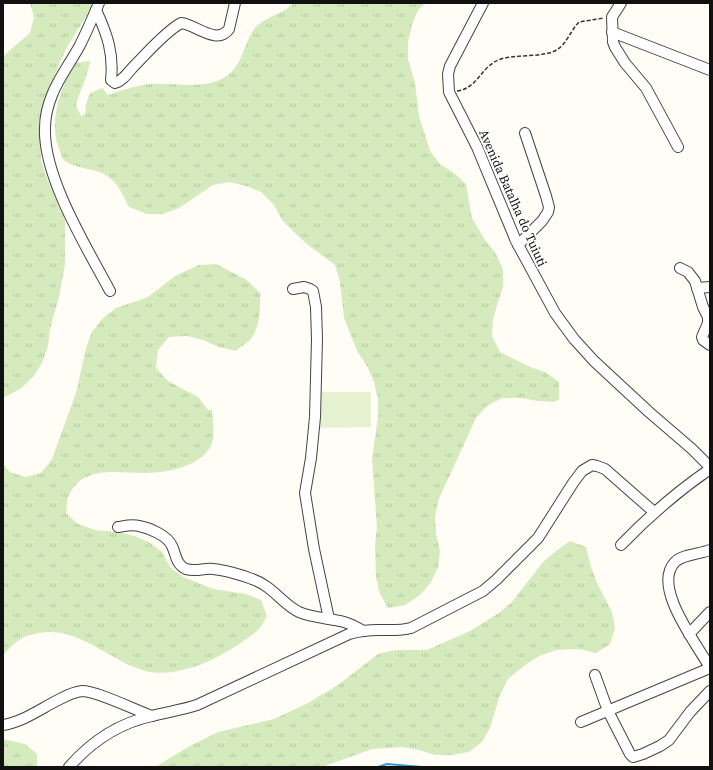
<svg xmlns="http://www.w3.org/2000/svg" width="713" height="770" font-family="'Source Serif 4',serif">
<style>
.grass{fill:url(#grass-tufts)}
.pitch{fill:#e6f2cf}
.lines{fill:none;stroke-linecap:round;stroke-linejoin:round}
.stream{stroke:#3f96cf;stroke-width:2}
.minor-casing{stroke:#444;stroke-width:12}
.path{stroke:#333;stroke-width:1.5;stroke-dasharray:4 2;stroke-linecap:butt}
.minor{stroke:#fff;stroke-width:10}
.labels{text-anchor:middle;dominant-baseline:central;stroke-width:4;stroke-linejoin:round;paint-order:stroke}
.street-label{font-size:13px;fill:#111;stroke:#fff}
</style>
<defs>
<pattern id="grass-tufts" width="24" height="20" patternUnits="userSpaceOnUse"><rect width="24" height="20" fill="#d5ebbd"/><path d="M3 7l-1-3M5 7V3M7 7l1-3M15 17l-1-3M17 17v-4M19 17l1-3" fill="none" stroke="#b6c8a1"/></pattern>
</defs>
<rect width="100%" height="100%" fill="#fffdf5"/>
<g class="grass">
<polygon points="30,3 93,3 85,18 67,47 60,62 48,93 40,127 41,160 46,176 65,220 65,264 59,297 50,329 48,346 42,363 33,377 20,389 5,397 3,399 3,56 30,33 34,17"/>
<path d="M293,3H426L418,10L412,25L408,42V59L415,83L419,116L430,151L440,164L454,173L466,184L472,218L485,240L495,252L503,269V286L493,319L492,336L500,352L530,367L545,372L559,382V399L555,402L538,401L521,398H503L488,405L476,418L438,501L435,517L436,534L440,551L438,567L431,582L420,595L405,605L388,608L380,594L376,578L375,545L377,527L372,459L378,417V399L374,382L367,366L357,351L344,318L340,282L335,265L308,245L295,233L282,220L274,205L261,192L246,186L229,182L213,185L179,208L163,214H147L129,207C124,197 119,186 111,179C100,167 72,170 63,159C62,157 61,153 60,151C47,124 61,88 74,63L90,61C88,76 80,90 76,105L81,116L85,114L86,104L90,93L102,88L108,95C120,91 140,84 152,84C179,82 214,93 234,69C244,58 247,33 259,24C270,15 284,14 293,3Z"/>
<path d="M216,264L247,280L260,293C260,309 261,328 249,341C245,344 240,347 236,351L219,347L203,340L187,336L169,337L158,350L156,368L168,381L198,397L208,410H212C213,419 215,438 211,446C205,456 197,461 188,465C174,471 157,473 143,473C115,473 84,465 69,495C66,500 67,508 66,513L78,524L95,530L118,532L134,536L149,542L162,552L170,567L183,577L213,589L246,594L261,600L267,616C264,621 261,627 257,631C245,641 232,649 219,656C199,667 168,677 145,671C109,661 75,623 35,634C32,635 27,635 24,637C16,641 9,649 3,655V464L10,472L25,477L41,473L52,459L76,393L86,348L92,332L103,318L116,308L148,297L175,276L199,265Z"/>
<polygon points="570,541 586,547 591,567 597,583 612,612 615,628 610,644 596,653 579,649 557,650 541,655 525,665 508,679 500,695 490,728 482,742 469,752 452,755 435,755 419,750 401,747 389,748 372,749 322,767 155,767 188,747 218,732 274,719 308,703 338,685 378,654 395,650 427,650 470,631 499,613 512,602 543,562 556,551"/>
<polygon points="3,739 25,744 37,754 37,767 3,767"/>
</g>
<polygon class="pitch" points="317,392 371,392 371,427 317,428"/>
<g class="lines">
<polyline class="stream" points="378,767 387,764 422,767"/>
<defs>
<g id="minor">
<path d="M99,3C93,17 87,31 80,45C71,62 59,77 52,95C48,105 45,117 45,128C43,177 87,248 110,291"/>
<polyline points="483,3 450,66 448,74 449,92 477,147 516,241 555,313 574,339 594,361 649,412 692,449 710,467"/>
<polyline points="621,3 612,17 613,42 615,47 625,63 646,88 678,147"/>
<path d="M96,10C107,34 114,53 111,80L115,83C123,81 129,71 135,65C148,52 165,32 181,23C195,24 217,46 229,29L235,3"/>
<polyline points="612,32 710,70"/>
<polyline points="518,245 542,221 548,212 549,207 546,196 525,133"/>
<polyline points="680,268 688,272 695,281 703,307 708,317 708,323 702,337 703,340 710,345"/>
<polyline points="697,288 710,287"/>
<polyline points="293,289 304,287 310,289 313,291 316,307 317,339 315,417 311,458 305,493 314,549 329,619"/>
<path d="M118,527C125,526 132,524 139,526C150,528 168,536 172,546C176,554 176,565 186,569C195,572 204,568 213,569C224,570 242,575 252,579C273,586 282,604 299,612C313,618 329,618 344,622C351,624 357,627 363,631"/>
<path d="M621,545C648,517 678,491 710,469"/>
<path d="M710,550C700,554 683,554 675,562C651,587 698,645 710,668"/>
<polyline points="689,634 710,612"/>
<polyline points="595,675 608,711 630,754 633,757 643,754 660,746 669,740 690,712 710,691"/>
<polyline points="581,722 710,668"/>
<path d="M3,725C22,722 39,710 56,701C64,697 72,692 82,691C97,691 135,710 152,716"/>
<path d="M69,767C91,742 119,723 152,716C167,712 182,710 197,705L349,634C359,631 369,630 379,630C390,630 400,631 411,628L483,591L496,580L538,538L573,483L582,471L592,465L597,466L605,469L654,512"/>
</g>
</defs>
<use href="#minor" class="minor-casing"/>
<path class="path" d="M457,91C479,88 480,66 501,59C516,54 546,58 558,49C567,43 571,30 579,22L604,18"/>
<use href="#minor" class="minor"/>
</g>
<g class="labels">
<g class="street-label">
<text transform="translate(513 198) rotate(66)">Avenida Batalha do Tuiuti</text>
</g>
</g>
<rect width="713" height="770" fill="none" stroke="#111111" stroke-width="8"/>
</svg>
